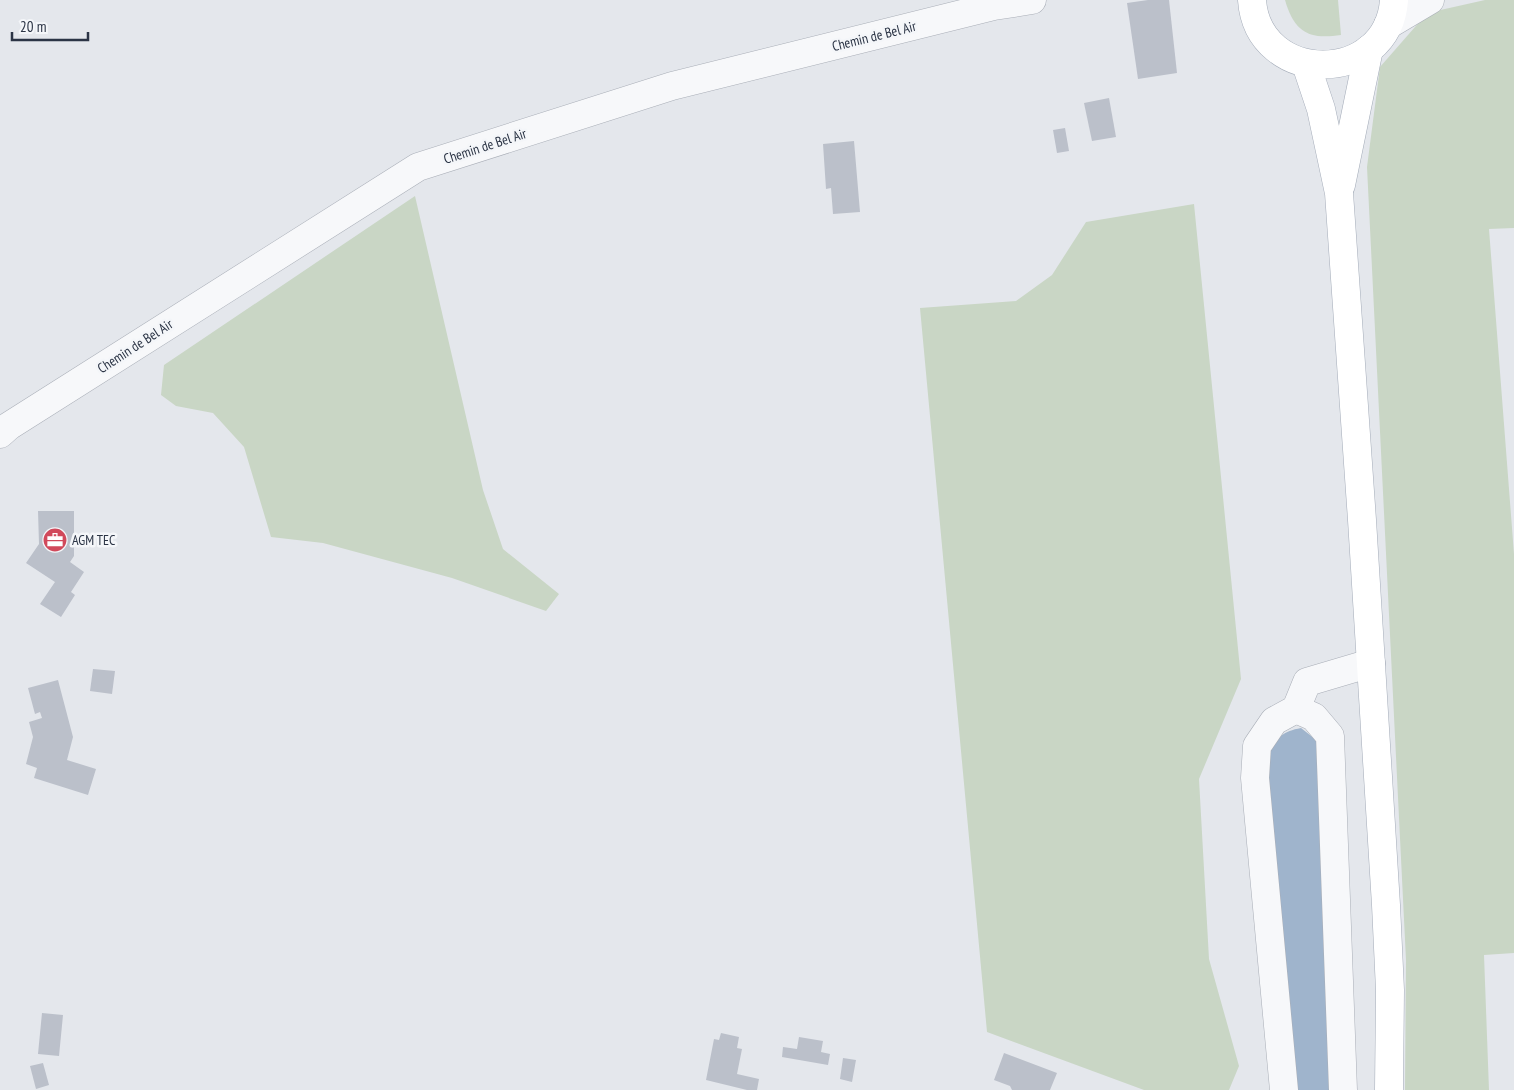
<svg xmlns="http://www.w3.org/2000/svg" width="1514" height="1090" font-family="'PT Sans Narrow',sans-serif">
<style>
.green{fill:#c9d6c5}
.water{fill:#9fb4cc}
.building{fill:#bbc0ca}
.lines{fill:none;stroke-linecap:round;stroke-linejoin:round}
.minor-casing{stroke:#a9aeb7;stroke-width:29}
.major-casing{stroke:#a3abb8;stroke-width:29}
.minor{stroke:#f7f8fa;stroke-width:28}
.major{stroke:#fff;stroke-width:28}
.labels{text-anchor:middle;dominant-baseline:central;stroke-width:5;stroke-linejoin:round;paint-order:stroke}
.street-label{font-size:14px;fill:#2b3445;stroke:#f4f6f9}
.poi-label{font-size:14px;fill:#2b3445;stroke:#f4f6f9;text-anchor:start}
</style>
<rect width="100%" height="100%" fill="#e4e7ec"/>
<g class="green">
<path d="M1285,0H1338L1341,35C1309,40 1294,32 1285,0Z"/>
<polygon points="1485,0 1514,0 1514,228 1489,229 1514,554 1514,953 1484,955 1489,1090 1405,1090 1406,960 1367,167 1380,67 1422,19 1436,11"/>
<polygon points="415,196 483,490 503,549 559,594 546,611 452,578 323,543 271,537 244,447 213,413 176,406 161,395 164,365"/>
<polygon points="1194,204 1241,679 1199,779 1209,959 1239,1066 1229,1090 1144,1090 987,1032 920,308 1016,301 1052,275 1086,222"/>
</g>
<path class="water" d="M1301,728L1315,739L1320,751L1335,1090H1293L1263,760C1275,742 1278,732 1301,728Z"/>
<g class="building">
<polygon points="1148,0 1169,0 1177,73 1138,79 1127,3"/>
<polygon points="1109,98 1116,137 1092,141 1084,103"/>
<polygon points="1065,128 1069,151 1057,153 1053,130"/>
<polygon points="854,141 860,212 833,214 831,188 826,189 823,144"/>
<polygon points="38,511 74,511 74,556 70,562 84,572 71,592 75,595 61,617 40,604 55,582 26,563 39,544"/>
<polygon points="93,669 115,671 112,694 90,691"/>
<polygon points="58,680 73,737 67,760 96,769 88,795 34,778 37,768 26,764 33,737 29,722 42,718 40,712 35,714 28,688"/>
<polygon points="42,1013 63,1015 59,1056 38,1054"/>
<polygon points="721,1033 739,1037 737,1048 742,1049 737,1074 759,1079 757,1090 747,1090 706,1080 714,1039 719,1040"/>
<polygon points="799,1037 823,1041 821,1052 830,1054 828,1065 782,1057 783,1047 797,1049"/>
<polygon points="1004,1053 1057,1073 1050,1090 1012,1090 1010,1086 994,1080"/>
<polygon points="843,1058 856,1060 852,1082 840,1079"/>
<polygon points="43,1063 49,1085 36,1089 30,1066"/>
</g>
<g class="lines">
<defs>
<g id="minor">
<polyline points="1388,25 1430,0"/>
<polyline points="0,434 9,426 418,167 672,86 994,6 1032,0"/>
<polyline points="1296,709 1314,717 1330,736 1343,1090"/>
<polyline points="1284,1090 1255,778 1257,746 1274,721 1296,709 1307,682 1371,663"/>
</g>
<g id="major">
<path d="M1252,0C1258,86 1388,86 1394,0"/>
<polyline points="1306,64 1321,109 1339,193 1362,520 1386,905 1390,990 1389,1090"/>
<polyline points="1341,185 1369,49"/>
</g>
</defs>
<use href="#minor" class="minor-casing"/>
<use href="#major" class="major-casing"/>
<use href="#minor" class="minor"/>
<use href="#major" class="major"/>
</g>
<defs>
<symbol id="office-disc" viewBox="-11 -11 22 22"><circle r="9.5" fill="#d1495b" stroke="#f4f6f9"/><path d="M-6-3h4V-5.5h4V-3h4V5H-6ZM-1-4.5V-3h2v-1.5ZM-6 0V1H6V0Z" fill="#fff"/></symbol>
</defs>
<g fill-rule="evenodd">
<use href="#office-disc" x="41" y="526" width="28" height="28"/>
</g>
<g class="labels">
<g class="street-label">
<text transform="translate(874 36) rotate(-14)">Chemin de Bel Air</text>
<text transform="translate(485 146) rotate(-18)">Chemin de Bel Air</text>
<text transform="translate(135 346) rotate(-33)">Chemin de Bel Air</text>
</g>
<g class="poi-label">
<text x="72" y="540">AGM TEC</text>
</g>
</g>
<path d="M12 32v8h76v-8" fill="none" stroke="#2b3445" stroke-width="2.5"/>
<text x="20" y="32" font-size="15" fill="#2b3445" stroke="#f4f6f9" stroke-width="4" paint-order="stroke">20 m</text>
</svg>
